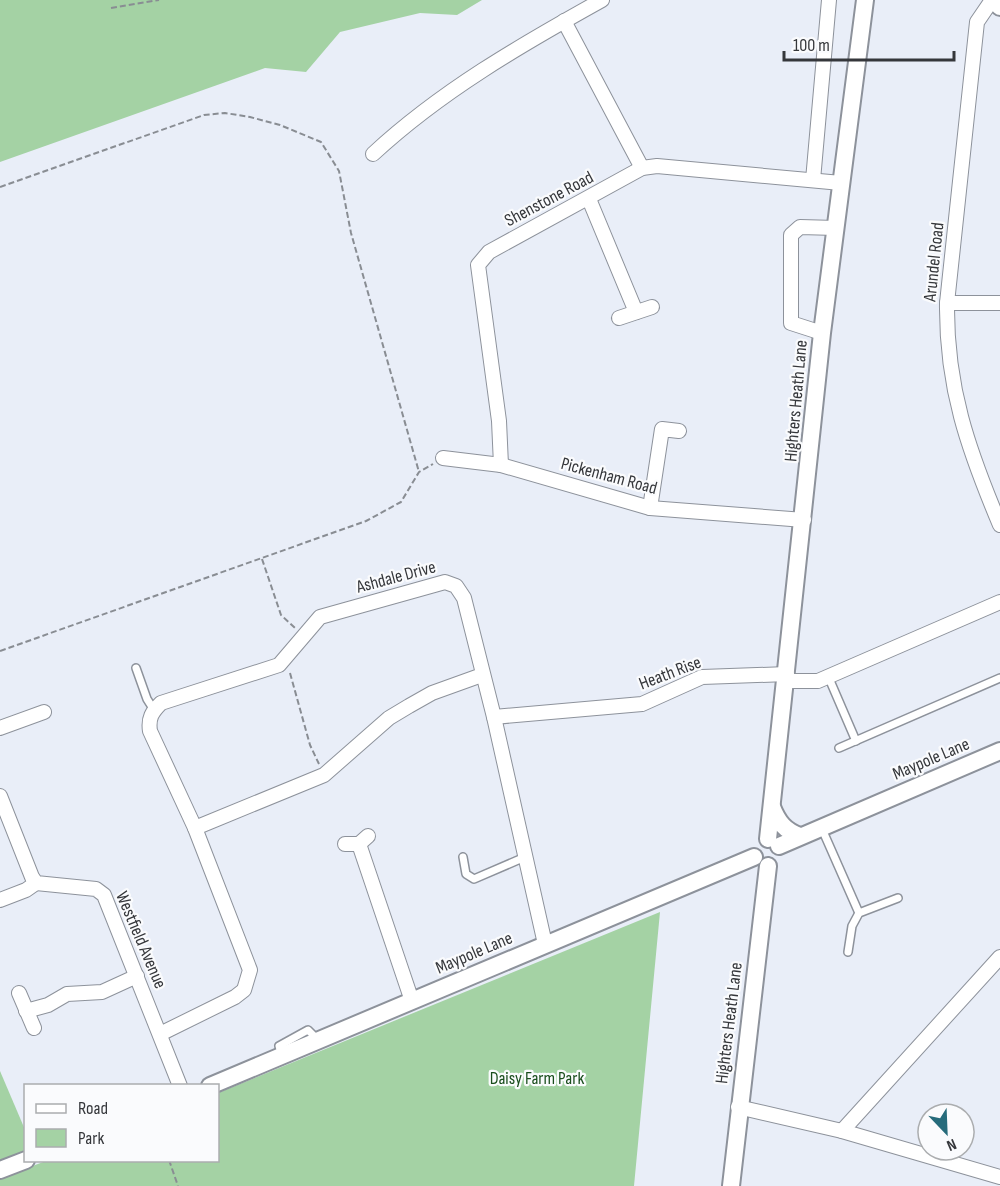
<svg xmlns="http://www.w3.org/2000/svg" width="1000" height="1186" font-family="'Sofia Sans Condensed',sans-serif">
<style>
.green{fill:#a4d2a4}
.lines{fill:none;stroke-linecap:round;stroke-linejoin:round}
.service-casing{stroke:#8d929b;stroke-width:10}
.minor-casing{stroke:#8d929b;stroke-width:16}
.tertiary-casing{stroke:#8d929b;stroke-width:20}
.path{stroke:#898d93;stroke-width:2;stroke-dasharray:6 3;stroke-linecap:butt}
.service{stroke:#fff;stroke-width:7}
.minor{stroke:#fff;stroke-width:14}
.tertiary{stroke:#fff;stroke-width:16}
.labels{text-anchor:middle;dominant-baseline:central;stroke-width:4.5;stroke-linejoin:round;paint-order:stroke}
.street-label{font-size:18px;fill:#35373b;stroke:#fafbfd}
.park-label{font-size:18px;fill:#1a4e1d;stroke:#fafbfd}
</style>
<rect width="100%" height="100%" fill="#e9eef8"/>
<g class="green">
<polygon points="0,0 482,0 457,15 420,13 340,32 306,72 265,68 0,162"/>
<polygon points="660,912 634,1186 0,1186 0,1178 46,1161 218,1160 218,1093"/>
<polygon points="0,1071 26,1132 25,1150 0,1162"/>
</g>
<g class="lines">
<defs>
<g id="service">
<polyline points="136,668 147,699 154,710"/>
<polyline points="828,676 856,741"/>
<polyline points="839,748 1000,678"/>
<polyline points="822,829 859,913"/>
<polyline points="463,857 466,874 474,879 525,857"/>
<polyline points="848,952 852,926 859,913 898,898"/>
<polyline points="282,1056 279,1046 308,1030 318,1040"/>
</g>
<g id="minor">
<path d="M992,0L977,22L947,303C946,387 968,449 1000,525"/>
<polyline points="564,21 642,168"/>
<path d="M373,154C441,91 521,45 602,0"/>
<polyline points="813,180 829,0"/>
<polyline points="589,199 636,312"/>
<polyline points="947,303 1000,303"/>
<polyline points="619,318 652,307"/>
<polyline points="822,333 791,323 791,235 800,227 836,228"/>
<polyline points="443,458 501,465 650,508 804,520"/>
<polyline points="501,465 499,421 478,265 489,252 642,168 657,166 841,183"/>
<polyline points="650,508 662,429 679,431"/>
<polyline points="787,681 818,681 1000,602"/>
<polyline points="494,717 642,704 702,677 787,674"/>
<polyline points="0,728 44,712"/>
<polyline points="0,796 32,877 36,883 96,889 104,895 180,1086"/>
<polyline points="195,828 324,775 389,718 409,706 432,693 482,675"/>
<polyline points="345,844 359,844 368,836"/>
<polyline points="359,844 412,1001"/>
<polyline points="0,900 26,890 36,883"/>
<polyline points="19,993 34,1028"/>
<polyline points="26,1011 48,1005 67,994 102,992 137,976"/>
<path d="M160,1034L235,997L244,990L250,970L195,828L150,731C148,718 152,712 161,703L279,665L320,617L445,582L456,586L464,598L494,717L545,944"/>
<polyline points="738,1107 842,1131 1000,1177"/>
<polyline points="842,1131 1000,957"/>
</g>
<g id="tertiary">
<polyline points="993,0 1000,7"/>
<path d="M772,807C778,822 785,831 800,836"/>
<polyline points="768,839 822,333 865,0"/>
<polyline points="779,846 1000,751"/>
<polyline points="210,1086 754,857"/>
<polyline points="0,1170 26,1160"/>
<polyline points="731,1186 768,866"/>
</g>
</defs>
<use href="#service" class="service-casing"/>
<use href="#minor" class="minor-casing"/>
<use href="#tertiary" class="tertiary-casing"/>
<g class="path">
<polyline points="111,8 159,0"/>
<polyline points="0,187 204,115 225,113 250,117 280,125 321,142 339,171 351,233 419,472"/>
<polyline points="262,559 281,615 295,628"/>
<polyline points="0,651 366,521 401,502 419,472 433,464"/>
<polyline points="290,673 310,745 319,764"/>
<polyline points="169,1160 178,1186"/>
</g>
<use href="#service" class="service"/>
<use href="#minor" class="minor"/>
<use href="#tertiary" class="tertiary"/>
</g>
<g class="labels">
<g class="street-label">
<text transform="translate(549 199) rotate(-28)">Shenstone Road</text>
<text transform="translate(934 262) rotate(-84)">Arundel Road</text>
<text transform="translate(796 401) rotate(-85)">Highters Heath Lane</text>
<text transform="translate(609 476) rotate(15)">Pickenham Road</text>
<text transform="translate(396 577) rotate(-15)">Ashdale Drive</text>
<text transform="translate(670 673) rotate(-21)">Heath Rise</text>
<text transform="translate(931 759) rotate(-23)">Maypole Lane</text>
<text transform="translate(141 940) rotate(67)">Westfield Avenue</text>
<text transform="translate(474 953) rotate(-23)">Maypole Lane</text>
<text transform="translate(729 1023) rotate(-83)">Highters Heath Lane</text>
</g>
<g class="park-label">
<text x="537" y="1078">Daisy Farm Park</text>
</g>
</g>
<rect x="24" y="1084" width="195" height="78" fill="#fafbfd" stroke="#abadaf" stroke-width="1.5"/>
<rect x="36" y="1104" width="30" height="9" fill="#ffffff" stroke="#abadaf" stroke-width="1.5"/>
<text x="78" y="1114" font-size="18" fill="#35373b">Road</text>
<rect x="36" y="1129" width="30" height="18" fill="#a4d2a4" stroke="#abadaf" stroke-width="1.5"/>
<text x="78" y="1144" font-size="18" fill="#35373b">Park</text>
<g transform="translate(946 1132) rotate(157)"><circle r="28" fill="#fafbfd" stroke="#abadaf" stroke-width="1.5"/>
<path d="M0-4.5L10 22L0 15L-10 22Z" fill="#266b7b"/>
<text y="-9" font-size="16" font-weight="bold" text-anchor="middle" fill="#35373b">N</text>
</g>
<path d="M784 51v9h170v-9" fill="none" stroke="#35373b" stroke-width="3"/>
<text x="793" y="51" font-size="18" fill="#35373b" stroke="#fafbfd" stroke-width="4.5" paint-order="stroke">100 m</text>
</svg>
